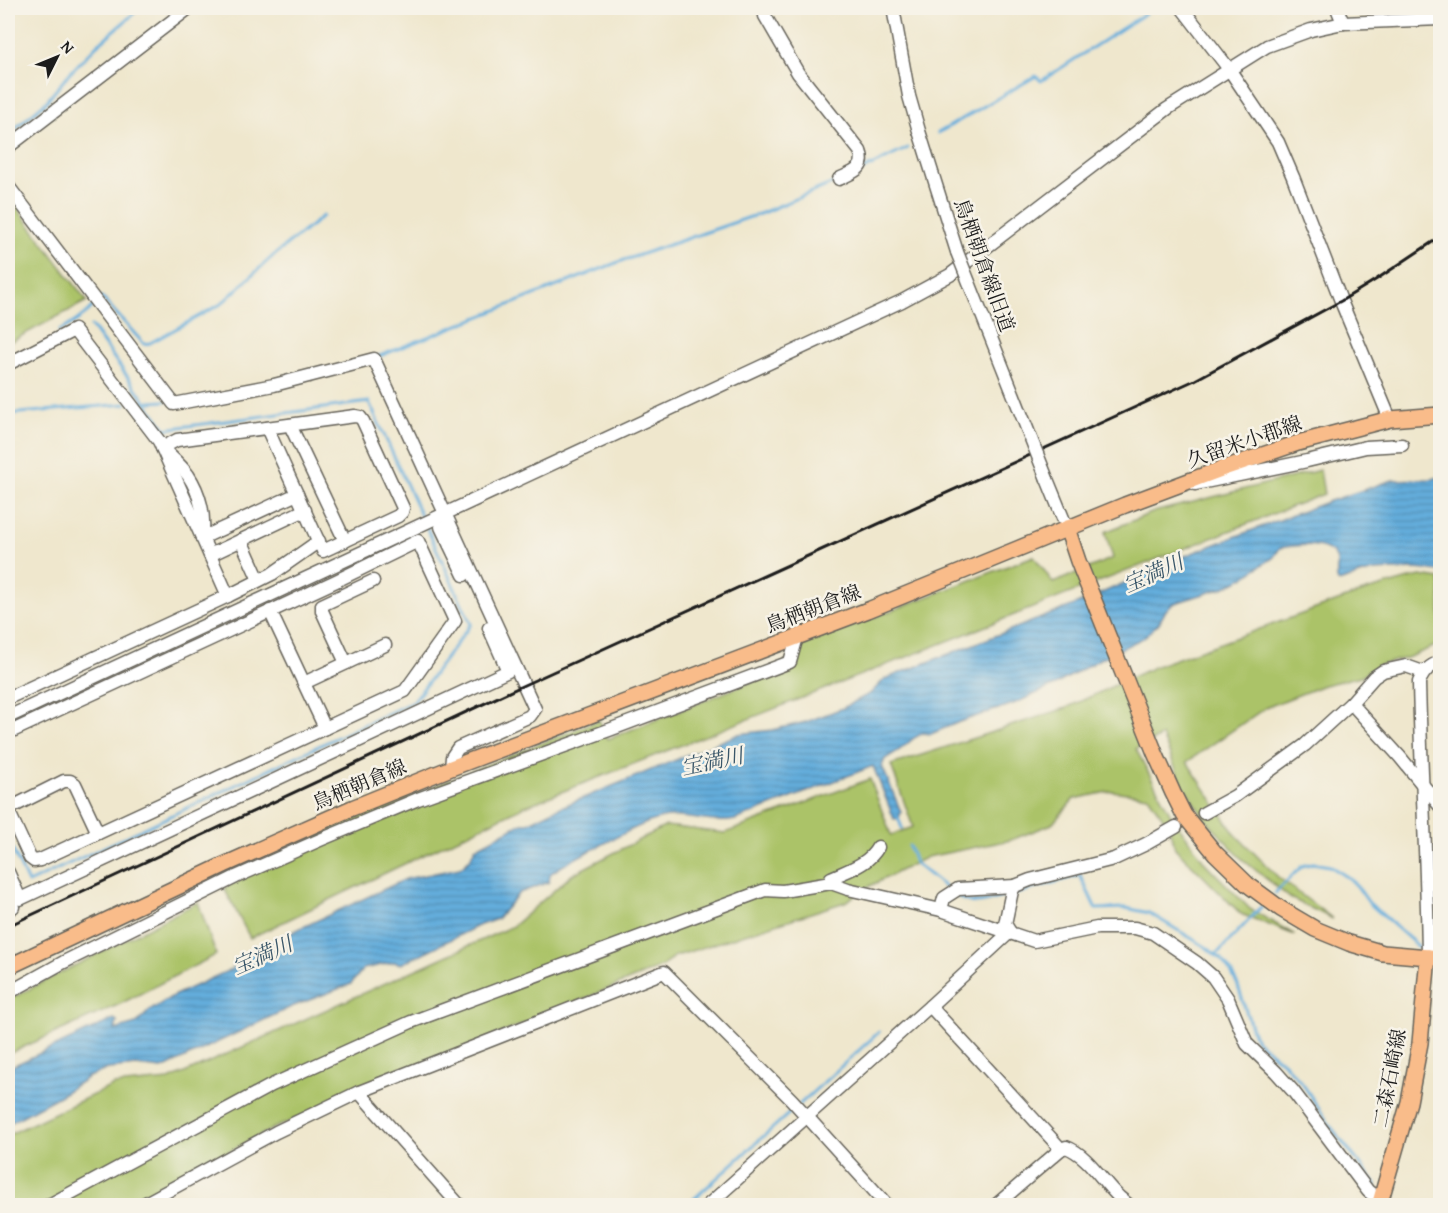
<svg xmlns="http://www.w3.org/2000/svg" width="1448" height="1213" font-family="'Gentium Book Plus','Noto Serif JP',serif">
<style>
.grass{fill:#abc368;stroke:#647042;stroke-width:1.5}
.water{fill:url(#water-rules);stroke:#40647c;stroke-width:1.5}
.lines{fill:none;stroke-linecap:round;stroke-linejoin:round}
.stream{stroke:#64addc;stroke-width:3}
.minor-casing{stroke:#66635a;stroke-width:15}
.major-casing{stroke:#66635a;stroke-width:18}
.minor{stroke:#fff;stroke-width:12}
.major{stroke:#f9bc8a;stroke-width:15}
.rail{stroke:#1c1c1c;stroke-width:3}
.minor-bridge-casing{stroke:#66635a;stroke-width:15;stroke-linecap:butt}
.minor-bridge{stroke:#fff;stroke-width:12}
.labels{text-anchor:middle;dominant-baseline:central;stroke-width:5;stroke-linejoin:round;paint-order:stroke}
.street-label{font-size:20px;fill:#1c1c1c;stroke:#f7f3e8}
.water-label{font-size:21px;font-style:italic;fill:#395669;stroke:#f7f3e8}
</style>
<defs>
<pattern id="water-rules" width="6" height="5" patternUnits="userSpaceOnUse" patternTransform="scale(1.5)"><rect width="6" height="5" fill="#64addc"/><path d="M0 2.5h6" fill="none" stroke="#528cb2"/></pattern>
</defs>
<rect width="100%" height="100%" fill="#f7f3e8"/>
<filter id="ink" filterUnits="userSpaceOnUse"><feTurbulence type="fractalNoise" baseFrequency=".0167" numOctaves="2"/><feDisplacementMap in="SourceGraphic" scale="12" xChannelSelector="R" yChannelSelector="G"/><feConvolveMatrix kernelMatrix="1 2 1 2 8 2 1 2 1" color-interpolation-filters="sRGB"/></filter>
<filter id="wash" filterUnits="userSpaceOnUse"><feTurbulence type="fractalNoise" baseFrequency=".008" numOctaves="4" result="noise"/><feDisplacementMap in="SourceGraphic" scale="24" xChannelSelector="R" yChannelSelector="G"/><feGaussianBlur stdDeviation="1.35" result="paint"/><feColorMatrix in="noise" values="0 0 0 0 0 0 0 0 0 0 0 0 0 0 0 0 0 1.4 0 .05"/><feComposite in="paint" operator="in"/></filter>
<g filter="url(#wash)">
<rect width="100%" height="100%" fill="#efe7cd"/>
<g class="grass">
<polygon points="8,196 87,301 8,343"/>
<polygon points="1320,470 1324,494 523,807 250,938 224,888 335,826 599,720 608,739 791,666 799,646 1034,556 1053,583 1113,558 1105,532 1154,512"/>
<polygon points="1420,576 1440,579 1440,644 1407,658 1379,665 1361,676 1324,685 1265,708 1187,762 1235,834 1278,877 1333,919 1290,898 1242,859 1204,818 1182,784 1162,736 1136,749 1171,815 1206,864 1250,909 1295,935 1241,914 1175,848 1168,825 1148,796 1112,791 1074,799 1052,824 1011,840 927,857 868,887 845,902 673,957 663,966 274,1128 127,1205 8,1205 8,1135 114,1085 169,1080 513,926 573,874 666,826 725,833 870,779 891,835 913,827 891,765 1066,708 1156,666 1366,591"/>
<polygon points="198,902 216,955 120,1004 8,1054 8,1000"/>
</g>
<path class="water" d="M1440,477V571L1414,569L1373,571L1338,582C1335,575 1338,569 1337,562C1334,540 1295,545 1280,548L1273,558L1257,568L1243,578L1223,588L1175,603L1166,610L1159,623L1143,638L1098,660L1055,685L1013,704L959,722L931,734L923,733L914,738L901,749L885,759L882,766L901,812L899,818L894,819L873,766L735,820C711,825 686,813 662,818C644,822 627,832 611,840C590,851 569,860 550,874L549,882L519,893L497,919L480,925L401,964L395,962L363,969L351,984L291,1007L162,1069L136,1066L108,1069L88,1077L59,1096L8,1124V1068L114,1019L117,1021L115,1030L136,1024L149,1011L173,996L232,969L245,954L406,879L460,868L470,859L475,848L522,823H528L554,810L739,734L772,730L806,722L843,708L871,693L885,679L1077,604L1192,553L1327,502L1393,480L1432,479Z"/>
<g class="lines">
<g class="stream">
<polyline points="938,133 1036,76 1041,81 1146,13"/>
<polyline points="8,135 46,102 69,74 96,46 129,18 139,8"/>
<polyline points="861,171 908,148"/>
<polyline points="99,300 101,297 106,302 144,344 150,343 221,304 272,257 323,216"/>
<polyline points="91,326 165,429 369,402 423,520"/>
<path d="M59,331C72,324 84,317 94,305"/>
<polyline points="377,357 616,263 762,213 836,182"/>
<polyline points="136,403 165,401"/>
<polyline points="8,414 126,404"/>
<polyline points="897,815 902,828"/>
<polyline points="8,840 28,883 414,701 471,624 426,526"/>
<polyline points="909,846 915,863 950,891"/>
<polyline points="1275,893 1302,866 1313,863 1330,866 1349,878 1357,886 1369,903 1419,947"/>
<polyline points="1015,894 1080,875 1096,909 1126,908 1149,913 1206,947 1221,959 1231,972 1237,983 1255,1039 1284,1063 1302,1083 1331,1127 1376,1185"/>
<path d="M955,895C975,909 987,901 1008,895"/>
<polyline points="1216,955 1262,906"/>
<polyline points="1434,967 1440,976"/>
<polyline points="800,1104 879,1032"/>
<polyline points="686,1206 795,1108"/>
</g>
</g>
</g>
<g filter="url(#ink)">
<g class="lines">
<defs>
<g id="minor">
<path d="M765,8V16L798,73L860,151C867,169 853,172 839,179"/>
<polyline points="893,8 909,96 919,131 957,252"/>
<polyline points="1182,8 1229,69 1278,142 1293,177 1343,306 1390,419"/>
<polyline points="1337,8 1343,23"/>
<polyline points="8,147 189,8"/>
<polyline points="8,186 174,404 274,385 374,359 535,709 530,716 458,748 452,757 451,768"/>
<polyline points="8,364 74,330 159,441 228,596"/>
<polyline points="290,425 345,541"/>
<polyline points="267,428 321,547"/>
<polyline points="1047,479 1067,528"/>
<polyline points="1195,484 1307,461 1366,447 1402,445"/>
<polyline points="441,527 464,575"/>
<path d="M202,538C206,517 200,493 188,475C181,465 171,457 162,448L177,440L355,416L360,417L363,421L403,508L402,512L398,516L323,551"/>
<polyline points="202,538 297,494"/>
<polyline points="241,540 259,580"/>
<polyline points="210,555 305,510"/>
<polyline points="270,611 325,728"/>
<polyline points="346,663 322,611 322,605 373,581"/>
<polyline points="304,683 385,645"/>
<polyline points="8,698 228,596 272,574 319,541"/>
<polyline points="1351,703 1400,757 1440,806"/>
<polyline points="8,717 902,301 950,275 1167,109 1267,46 1311,30 1343,23 1440,19"/>
<polyline points="8,733 336,581 418,541 455,621 405,691 40,860 34,861 30,858 8,810"/>
<polyline points="8,809 64,781 70,781 75,784 98,833"/>
<polyline points="1204,813 1235,796 1305,745 1351,703 1374,677 1383,671 1406,666 1423,672"/>
<polyline points="8,872 20,899 508,671 489,628"/>
<path d="M831,883V878C848,870 868,865 878,847"/>
<polyline points="8,895 13,907"/>
<polyline points="941,910 944,898 958,889 1015,886"/>
<polyline points="1010,932 1005,924 1012,891 1015,886 1030,880 1114,859 1146,844 1176,827"/>
<path d="M1428,957C1427,865 1421,774 1419,682C1424,671 1429,666 1440,662"/>
<polyline points="8,993 64,962 236,877 320,840 418,799 609,730 790,662 797,637"/>
<polyline points="930,1006 1061,1149"/>
<polyline points="359,1092 460,1206"/>
<polyline points="47,1206 272,1085 411,1022 765,890 783,891 831,883 848,889 941,910 1034,941 1097,928 1135,928 1153,933 1197,963 1213,977 1228,999 1247,1044 1276,1072 1293,1091 1368,1191 1381,1201"/>
<polyline points="140,1206 276,1132 359,1092 664,972 792,1100 888,1206"/>
<polyline points="707,1206 930,1006 1010,932"/>
<path d="M995,1206L1061,1149L1066,1147C1088,1155 1102,1181 1118,1196C1122,1200 1126,1202 1129,1206"/>
</g>
<g id="major">
<polyline points="1067,528 1078,561 1155,753 1173,793 1184,815 1215,853 1247,884 1281,909 1315,929 1349,943 1383,953 1440,958"/>
<polyline points="8,967 224,865 352,808 451,768 868,610 1125,505 1221,469 1298,443 1390,419 1440,415"/>
<polyline points="1379,1206 1409,1102 1420,1043 1428,957"/>
</g>
</defs>
<use href="#minor" class="minor-casing"/>
<use href="#major" class="major-casing"/>
<use href="#minor" class="minor"/>
<use href="#major" class="major"/>
<polyline class="rail" points="8,926 524,685 1195,380 1341,301 1377,279 1440,237"/>
<defs>
<polyline id="minor-bridge" points="957,252 1047,479"/>
</defs>
<use href="#minor-bridge" class="minor-bridge-casing"/>
<use href="#minor-bridge" class="minor-bridge"/>
</g>
</g>
<g class="labels">
<g class="street-label">
<text transform="translate(985 265) rotate(70)">鳥栖朝倉線旧道</text>
<text transform="translate(1244 441) rotate(-19)">久留米小郡線</text>
<text transform="translate(813 608) rotate(-21)">鳥栖朝倉線</text>
<text transform="translate(359 784) rotate(-23)">鳥栖朝倉線</text>
<text transform="translate(1389 1078) rotate(-79)">二森石崎線</text>
</g>
<g class="water-label">
<text transform="translate(1153 573) rotate(-24)">宝満川</text>
<text transform="translate(712 761) rotate(-12)">宝満川</text>
<text transform="translate(262 955) rotate(-24)">宝満川</text>
</g>
</g>
<rect width="1448" height="1213" fill="none" stroke="#f7f3e8" stroke-width="30"/>
<g transform="translate(57 57) rotate(47)" stroke="#f7f3e8" stroke-width="4.5" paint-order="stroke">
<path d="M0-4.5L10 22L0 15L-10 22Z" fill="#1c1c1c"/>
<text y="-9" font-size="16" font-weight="bold" text-anchor="middle" fill="#1c1c1c">N</text>
</g>
</svg>
